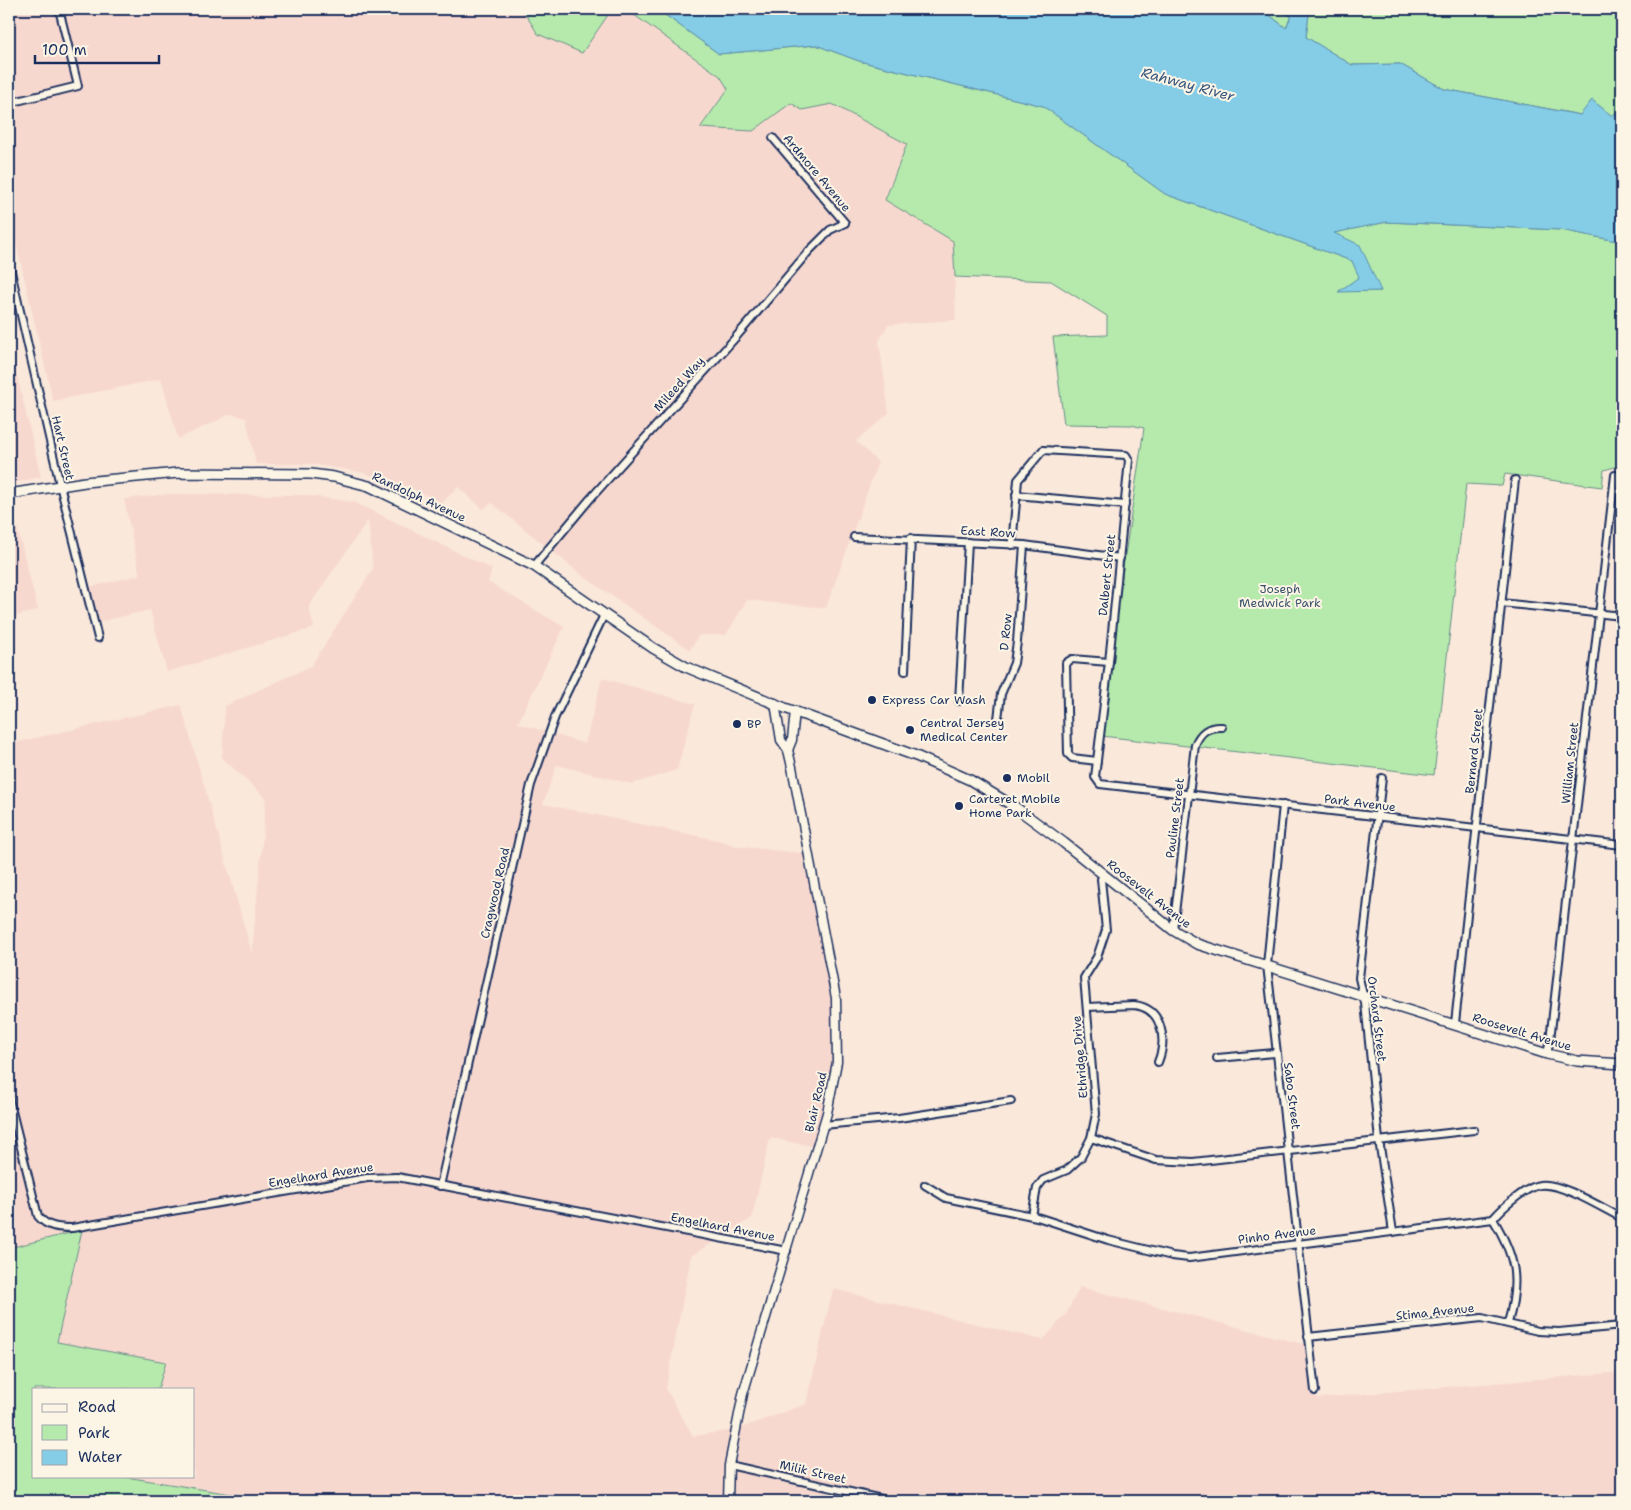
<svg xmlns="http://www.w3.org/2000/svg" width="1631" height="1510" font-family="'Shantell Sans',sans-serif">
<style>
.built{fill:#f7d8cf}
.green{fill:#b5eaac;stroke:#688c85}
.water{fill:#85cde6;stroke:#5b8eb0}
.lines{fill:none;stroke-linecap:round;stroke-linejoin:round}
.minor-casing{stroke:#1b2f5e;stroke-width:10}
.tertiary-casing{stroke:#1b2f5e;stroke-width:11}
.secondary-casing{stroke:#1b2f5e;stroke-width:12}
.minor{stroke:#fcf5e5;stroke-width:6}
.tertiary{stroke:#fcf5e5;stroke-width:8}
.secondary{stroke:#fcf5e5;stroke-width:9}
.poi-dot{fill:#1b2f5e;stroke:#fcf5e5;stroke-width:2}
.labels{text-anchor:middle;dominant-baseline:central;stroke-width:4;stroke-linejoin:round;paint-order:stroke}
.street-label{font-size:12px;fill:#1b2f5e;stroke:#fcf5e5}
.park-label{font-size:12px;fill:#3a546e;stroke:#fcf5e5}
.poi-label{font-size:12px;fill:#1b2f5e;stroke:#fcf5e5;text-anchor:start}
.water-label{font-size:14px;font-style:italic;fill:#365680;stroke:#fcf5e5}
</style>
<rect width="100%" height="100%" fill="#fae8db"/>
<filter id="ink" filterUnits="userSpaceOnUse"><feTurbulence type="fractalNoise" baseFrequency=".02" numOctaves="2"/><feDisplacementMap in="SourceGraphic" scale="10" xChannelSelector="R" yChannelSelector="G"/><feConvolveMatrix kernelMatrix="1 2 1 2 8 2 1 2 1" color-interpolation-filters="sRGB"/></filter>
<g filter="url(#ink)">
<g class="built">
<polygon points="9,9 522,9 538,34 610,11 627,10 720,76 728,89 700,128 753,131 791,103 802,110 832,104 908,144 885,200 953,241 956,320 888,325 879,341 889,413 856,441 878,462 826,608 747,600 726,635 699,635 690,650 583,576 492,503 483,509 458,487 442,503 409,487 360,472 311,464 256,464 246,418 231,414 178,439 161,379 53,401 9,213"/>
<polygon points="9,341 41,477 9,484"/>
<polygon points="169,494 302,495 354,502 492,569 488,582 564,627 518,723 585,744 602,678 695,704 677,770 632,784 557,765 543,804 722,841 736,846 810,854 839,1046 817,1147 770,1138 752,1218 691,1256 666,1389 693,1436 735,1430 806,1404 833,1289 1043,1340 1066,1314 1080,1287 1311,1346 1317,1398 1622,1372 1622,1501 274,1501 120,1476 194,1476 194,1389 158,1389 165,1362 56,1342 82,1230 9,1248 9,744 181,705 252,953 266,798 222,758 225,706 311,666 373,569 368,520 309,606 314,628 167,672 150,610 99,622 90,587 140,575 124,499"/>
<polygon points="9,496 38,610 9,618"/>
</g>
<g class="green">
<polygon points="522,9 657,9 719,54 816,45 859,61 1043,106 1165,194 1352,261 1360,277 1339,291 1381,291 1333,233 1387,222 1561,230 1622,242 1622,465 1604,470 1602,487 1505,474 1502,486 1466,484 1434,775 1102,736 1109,662 1144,428 1131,425 1064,424 1053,337 1107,335 1107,316 1051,281 955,277 953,241 885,200 907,144 832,104 802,110 791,103 753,131 700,128 728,89 720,76 627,10 610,12 582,53 538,34"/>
<polygon points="1258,9 1276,9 1291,16 1286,28 1263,10"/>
<polygon points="1302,9 1622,9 1622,107 1612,116 1592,100 1581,115 1444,89 1400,64 1352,65 1306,37 1309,14"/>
<polygon points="82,1230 57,1342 166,1362 158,1389 34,1389 34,1476 120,1476 274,1501 9,1501 9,1248"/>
</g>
<polygon class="water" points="657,9 1258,9 1263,10 1286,28 1291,16 1276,9 1302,9 1309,14 1306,37 1352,65 1400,64 1444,89 1580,115 1592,100 1612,116 1622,107 1622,242 1561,230 1387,222 1334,233 1360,245 1381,291 1338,292 1359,277 1352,261 1165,194 1043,106 859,61 816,45 719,54"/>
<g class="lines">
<defs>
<g id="minor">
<polyline points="9,103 78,86 59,9"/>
<polyline points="9,263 60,485 98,638"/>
<polyline points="1016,495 1125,505"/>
<polyline points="854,537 1024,545 1120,558"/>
<polyline points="1012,545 1018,480 1043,450 1126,455 1129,460 1109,662 1095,777 1100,784 1622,845"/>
<polyline points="534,566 590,499 736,337 809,251 830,230 845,223 773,138"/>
<polyline points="1501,603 1622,616"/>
<polyline points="905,671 911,538"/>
<polyline points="959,701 968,542"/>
<polyline points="998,719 1001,694 1014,663 1017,642 1024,545"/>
<polyline points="1097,761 1072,758 1068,754 1066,663 1072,659 1109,662"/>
<polyline points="1382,778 1359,978 1365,1003 1379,1140 1393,1232"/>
<polyline points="1283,805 1267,965 1315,1391"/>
<path d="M1173,930L1195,745C1200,732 1208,726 1222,727"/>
<path d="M1087,1007L1134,1005C1163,1008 1167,1040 1158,1062"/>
<polyline points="1455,1023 1515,480"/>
<polyline points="1547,1054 1550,1040 1615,475"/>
<polyline points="1217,1058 1275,1053"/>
<path d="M9,1099L38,1216C47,1227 58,1228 72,1228L367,1178L397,1177L787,1251"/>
<polyline points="823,1125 899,1118 1011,1101"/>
<polyline points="1091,1138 1156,1160 1193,1162 1474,1130"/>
<path d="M925,1185L946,1198L1037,1217L1108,1240L1172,1256L1189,1258L1493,1219C1502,1208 1526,1187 1540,1185C1561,1182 1602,1208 1622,1218"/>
<polyline points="440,1186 531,785 555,717 604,615"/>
<polyline points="1032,1216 1037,1188 1043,1180 1067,1170 1081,1157 1091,1138 1096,1114 1084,978 1097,957 1106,930 1101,879 1104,874"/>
<path d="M1493,1219C1516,1257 1520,1280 1508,1323"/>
<polyline points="1308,1337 1482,1318 1538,1331 1559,1332 1622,1326"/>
<polyline points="729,1465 891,1501"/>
</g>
<g id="tertiary">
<polyline points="788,750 792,740 795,711"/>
<polyline points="728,1501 729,1465 743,1394 827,1113 837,1062 836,998 792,767 788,750 781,740 775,703"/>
</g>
<polyline id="secondary" points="9,494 85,482 178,473 311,474 334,477 369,486 534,566 653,648 686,667 785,708 916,756 970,780 1015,807 1064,843 1173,930 1197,944 1547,1054 1577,1061 1622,1064"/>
</defs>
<use href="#minor" class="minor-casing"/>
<use href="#tertiary" class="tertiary-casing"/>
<use href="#secondary" class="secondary-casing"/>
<use href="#minor" class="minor"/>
<use href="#tertiary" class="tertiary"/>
<use href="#secondary" class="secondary"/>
</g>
</g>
<g class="poi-dot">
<circle cx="872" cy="700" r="5"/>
<circle cx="737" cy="724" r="5"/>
<circle cx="910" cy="730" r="5"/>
<circle cx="1007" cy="778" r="5"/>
<circle cx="959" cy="806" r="5"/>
</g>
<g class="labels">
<g class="street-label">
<text transform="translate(817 173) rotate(50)">Ardmore Avenue</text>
<text transform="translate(679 384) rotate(-48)">Mileed Way</text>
<text transform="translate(63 448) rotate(77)">Hart Street</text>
<text transform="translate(419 497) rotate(25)">Randolph Avenue</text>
<text transform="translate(988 532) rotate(3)">East Row</text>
<text transform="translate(1107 575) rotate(-84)">Dalbert Street</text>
<text transform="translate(1006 632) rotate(-84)">D Row</text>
<text transform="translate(1474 751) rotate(-84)">Bernard Street</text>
<text transform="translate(1570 763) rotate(-84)">William Street</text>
<text transform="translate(1360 803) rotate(7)">Park Avenue</text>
<text transform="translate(1175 818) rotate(-83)">Pauline Street</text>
<text transform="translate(495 893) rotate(-77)">Cragwood Road</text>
<text transform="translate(1149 894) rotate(38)">Roosevelt Avenue</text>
<text transform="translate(1377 1019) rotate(83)">Orchard Street</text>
<text transform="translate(1522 1032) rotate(17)">Roosevelt Avenue</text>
<text transform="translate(1080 1057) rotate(-95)">Ethridge Drive</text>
<text transform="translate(1292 1096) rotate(83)">Sabo Street</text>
<text transform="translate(816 1102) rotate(-77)">Blair Road</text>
<text transform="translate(321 1175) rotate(-9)">Engelhard Avenue</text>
<text transform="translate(723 1227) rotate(11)">Engelhard Avenue</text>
<text transform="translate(1277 1235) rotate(-7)">Pinho Avenue</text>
<text transform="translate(1435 1312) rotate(-6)">Stima Avenue</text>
<text transform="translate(813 1472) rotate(13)">Milik Street</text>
</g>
<g class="park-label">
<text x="1280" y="589">Joseph<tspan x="1280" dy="14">Medwick Park</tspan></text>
</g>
<g class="poi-label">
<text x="882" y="700">Express Car Wash</text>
<text x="920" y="723">Central Jersey<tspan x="920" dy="14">Medical Center</tspan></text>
<text x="747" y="724">BP</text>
<text x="1017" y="778">Mobil</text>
<text x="969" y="799">Carteret Mobile<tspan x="969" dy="14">Home Park</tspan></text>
</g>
<g class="water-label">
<text transform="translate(1188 84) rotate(15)">Rahway River</text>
</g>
</g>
<rect width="1631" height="1510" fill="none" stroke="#fcf5e5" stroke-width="30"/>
<rect x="15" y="15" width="1601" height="1480" fill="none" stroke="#1b2f5e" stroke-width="2" filter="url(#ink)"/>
<rect x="32" y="1388" width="162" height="90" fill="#fcf5e5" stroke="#a2a6af"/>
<rect x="42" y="1404" width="25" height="8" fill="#fcf5e5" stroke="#a2a6af"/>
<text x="78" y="1412" font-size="15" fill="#1b2f5e">Road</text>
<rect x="42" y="1425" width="25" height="15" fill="#b5eaac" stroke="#a2a6af"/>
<text x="78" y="1438" font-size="15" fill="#1b2f5e">Park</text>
<rect x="42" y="1450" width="25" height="15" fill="#85cde6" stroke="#a2a6af"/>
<text x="78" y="1462" font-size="15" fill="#1b2f5e">Water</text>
<path d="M35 55v8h124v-8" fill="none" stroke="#1b2f5e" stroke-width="2.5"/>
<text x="42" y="55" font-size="15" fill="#1b2f5e" stroke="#fcf5e5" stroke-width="4" paint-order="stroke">100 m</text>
</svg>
